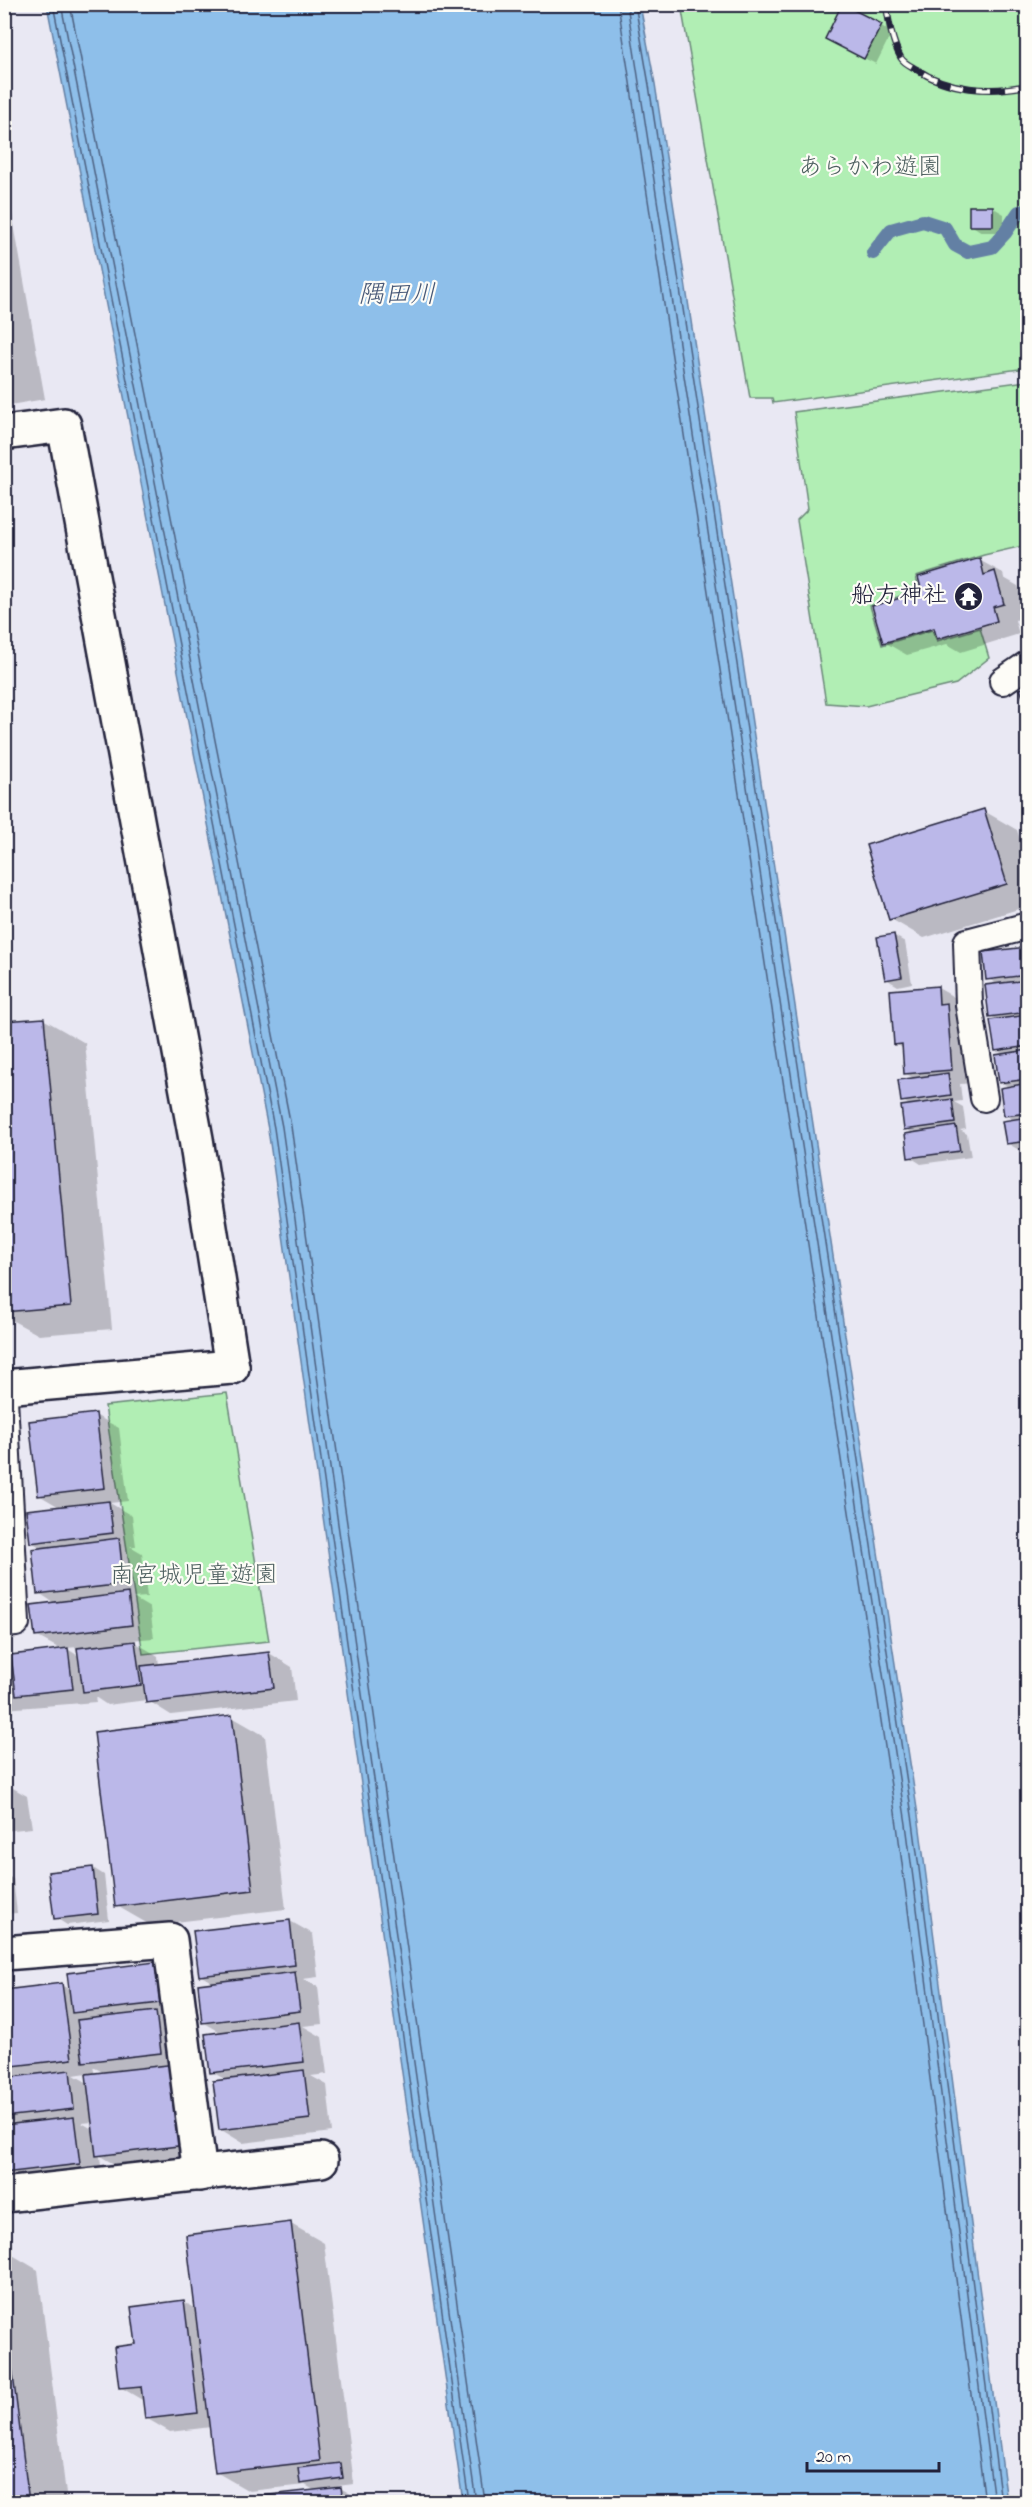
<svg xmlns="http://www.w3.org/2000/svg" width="1032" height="2507" font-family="'Indie Flower','Klee One',sans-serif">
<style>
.green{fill:#b1eeb4;stroke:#6a8878;stroke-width:1.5}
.water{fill:#8ebfea;stroke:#6380a4;stroke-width:1.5}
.shadow{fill:#0003;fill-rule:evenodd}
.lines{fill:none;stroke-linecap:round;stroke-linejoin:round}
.shore{stroke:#4d6181;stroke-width:1.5}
.stream{stroke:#6380a4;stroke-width:14}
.building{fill:#bbb8e9;stroke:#22223b;stroke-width:1.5}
.service-casing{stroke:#22223b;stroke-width:30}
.minor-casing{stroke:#22223b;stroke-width:38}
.tertiary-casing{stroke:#22223b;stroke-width:38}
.service{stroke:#fdfcf7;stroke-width:26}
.minor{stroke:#fdfcf7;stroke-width:33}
.tertiary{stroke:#fdfcf7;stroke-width:33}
.rail-casing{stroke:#22223b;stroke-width:7}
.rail{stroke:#fdfcf7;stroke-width:4.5;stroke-dasharray:14;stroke-linecap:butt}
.labels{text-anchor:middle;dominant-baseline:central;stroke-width:4.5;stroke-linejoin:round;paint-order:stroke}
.park-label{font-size:24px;fill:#4d5f5f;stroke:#fdfcf7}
.poi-label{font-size:24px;fill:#22223b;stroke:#fdfcf7;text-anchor:end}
.water-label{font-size:26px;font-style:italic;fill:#485978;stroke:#fdfcf7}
</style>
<rect width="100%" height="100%" fill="#e9e8f3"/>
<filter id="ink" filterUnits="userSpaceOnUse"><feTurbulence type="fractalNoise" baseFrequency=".0167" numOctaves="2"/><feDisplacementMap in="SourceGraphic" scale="12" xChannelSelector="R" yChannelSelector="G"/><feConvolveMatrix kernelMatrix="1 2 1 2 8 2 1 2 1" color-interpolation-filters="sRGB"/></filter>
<g filter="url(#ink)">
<g class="green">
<polygon points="681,5 1027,5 1027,368 773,403 772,398 750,398"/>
<polygon points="1027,381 1027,545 984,555 916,576 919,590 870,606 882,645 932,630 937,641 980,628 989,658 956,684 866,706 826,703 797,520 808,509 794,412"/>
<polygon points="227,1393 269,1641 143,1654 105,1406"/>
</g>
<polygon class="water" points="47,5 640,5 655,84 919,1822 1007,2502 463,2502 268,1129"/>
<g class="shadow">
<polygon points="881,26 892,32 876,64 838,45"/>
<polygon points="4,168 45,399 4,406"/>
<polygon points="992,207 1004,214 1004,232 982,232 971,225"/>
<polygon points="979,560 1003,573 1004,578 1018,586 1027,617 1015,620 1019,634 961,652 947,644 907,655 884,642 924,593"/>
<polygon points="984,811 1017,830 1028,864 1028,906 924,938 891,919"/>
<polygon points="893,935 905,942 912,983 898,986 886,979"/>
<polygon points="1028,948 1028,1148 1019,1150 1007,1143 1015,1121 1006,1115 1010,1088 1001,1082 1005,1055 996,1050 998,1020 990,1016 999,985 988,979"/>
<polygon points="938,988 961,1001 975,1083 960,1084 962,1101 954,1102 963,1107 966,1129 960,1130 967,1134 971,1157 921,1164 910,1157 914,1134 906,1129 911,1106 903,1101 915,1079 905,1073 904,1049 896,1044"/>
<polygon points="43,1019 85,1043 112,1329 39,1335 4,1316 4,1023"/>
<path d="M95,1415L119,1428L128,1501L110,1503L132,1516L136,1546H130L142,1553L147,1597L133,1598L150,1608L154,1638L131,1640L158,1656L159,1666L269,1653L292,1667L296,1701L171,1715L147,1700L107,1705L95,1697L96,1702L4,1709V1650L17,1655L62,1650L36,1636L56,1604L39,1593L44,1549L31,1542L61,1508L39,1495ZM79,1647L80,1657L66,1648Z"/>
<polygon points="232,1717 265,1736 286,1909 150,1925 117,1906"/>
<polygon points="4,1783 27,1796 32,1828 4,1831"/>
<polygon points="93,1868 104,1875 109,1920 67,1925 56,1918"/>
<polygon points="4,1874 13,1879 17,1913 4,1914"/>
<polygon points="290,1921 313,1934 318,1977 303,1979 318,1987 322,2024 303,2026 322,2037 327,2074 311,2076 327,2085 332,2132 243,2143 220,2129 228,2081 212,2072 222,2033 203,2022 215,1984 200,1975"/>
<path d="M155,1964L178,1977L208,2158L121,2168L100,2156L102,2177L24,2186L4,2175V2126L18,2125L4,2117V1991L61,1985L71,1990ZM93,2067L105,2073L95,2075ZM87,2073L88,2083L74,2075ZM93,2122L94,2130L82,2123Z"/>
<polygon points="291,2224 324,2243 354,2484 337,2486 364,2502 217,2502 316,2491 305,2485 249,2491 216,2472 211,2427 170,2432 146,2418 144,2401 120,2387 137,2346 184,2302 197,2309"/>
<polygon points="4,2250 38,2270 67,2502 4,2502"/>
</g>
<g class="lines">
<g class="shore">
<polyline points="53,4 274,1128 469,2502"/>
<polyline points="61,4 282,1127 476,2502"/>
<polyline points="70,4 291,1126 485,2502"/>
<polyline points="618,4 897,1825 985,2502"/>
<polyline points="627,4 906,1824 994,2502"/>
<polyline points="635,4 649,85 913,1822 1001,2502"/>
</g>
<polyline class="stream" points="873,253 891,230 923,221 945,228 955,245 968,252 992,247 1005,233 1019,212 1028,211"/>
</g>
<g class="building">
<polygon points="842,4 882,24 864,59 825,39"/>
<rect x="969" y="206" width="24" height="20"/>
<polygon points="980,558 984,575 995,571 1004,604 993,607 997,621 937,639 934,628 883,643 872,606 922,592 918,577"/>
<polygon points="1028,686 1028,710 1020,689"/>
<polygon points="984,809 1007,884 889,920 866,845"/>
<polygon points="894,934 902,977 885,980 877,937"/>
<polygon points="1028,947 1028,975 986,980 983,952"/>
<polygon points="1028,980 1028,1012 989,1017 985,985"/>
<polygon points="938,986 939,1004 947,1003 952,1070 904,1074 902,1044 894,1045 890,990"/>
<polygon points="1028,1015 1028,1046 995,1051 990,1020"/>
<polygon points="44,1018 71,1306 4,1312 4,1021"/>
<polygon points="1028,1050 1028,1079 999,1083 995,1055"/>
<polygon points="948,1073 951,1095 901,1102 898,1080"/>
<polygon points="1028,1083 1028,1113 1004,1116 1000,1088"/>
<polygon points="952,1099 955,1123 904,1130 901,1106"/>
<polygon points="1028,1117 1028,1141 1006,1144 1002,1121"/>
<polygon points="956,1126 960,1151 908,1158 905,1134"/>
<polygon points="96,1413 105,1488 38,1496 29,1421"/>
<polygon points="109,1501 113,1533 30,1543 26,1510"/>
<polygon points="119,1538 124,1584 37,1594 32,1549"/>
<polygon points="128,1593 132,1625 35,1637 31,1605"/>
<polygon points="135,1641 141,1685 83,1692 77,1648"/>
<polygon points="4,1648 7,1648 13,1693 4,1694"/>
<polygon points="68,1648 73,1689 16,1695 11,1655"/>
<polygon points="269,1652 274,1688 146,1703 141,1666"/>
<polygon points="232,1715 253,1890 115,1907 94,1732"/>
<polygon points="4,1781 9,1815 4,1816"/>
<polygon points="93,1867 98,1914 54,1919 48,1872"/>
<polygon points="290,1920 295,1965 199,1976 193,1931"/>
<polygon points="155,1962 160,2003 72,2013 67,1973"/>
<polygon points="295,1972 300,2011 202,2023 198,1984"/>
<polygon points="62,1983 72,2059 4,2067 4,1990"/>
<polygon points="156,2011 161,2053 83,2062 77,2020"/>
<polygon points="299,2022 304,2062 210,2073 205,2034"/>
<polygon points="176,2064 186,2145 96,2156 86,2074"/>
<polygon points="70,2070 74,2109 4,2117 4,2078"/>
<polygon points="304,2070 310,2119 219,2130 213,2081"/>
<polygon points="74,2117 80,2164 4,2173 4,2125"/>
<polygon points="291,2222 320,2461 215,2473 186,2235"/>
<polygon points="184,2300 198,2413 145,2419 141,2386 119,2388 114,2347 136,2344 131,2307"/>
<polygon points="4,2303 29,2502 4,2502"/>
<polygon points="341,2463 343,2478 300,2484 298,2468"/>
<polygon points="341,2487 343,2502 206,2502"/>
</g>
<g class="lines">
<defs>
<g id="service">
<polyline points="1003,681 1028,664"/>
<polyline points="984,1098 969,1005 967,942 1028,926"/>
<polyline points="4,1399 16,1623 4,1624"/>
</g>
<g id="minor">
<polyline points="4,433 64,425 196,1139 232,1367"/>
<polyline points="4,1953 170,1940 200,2174"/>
<polyline points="4,2195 321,2160"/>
</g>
<polyline id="tertiary" points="4,1387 232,1367"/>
</defs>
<use href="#service" class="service-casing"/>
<use href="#minor" class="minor-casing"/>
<use href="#tertiary" class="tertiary-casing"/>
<use href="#service" class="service"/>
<use href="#minor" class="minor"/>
<use href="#tertiary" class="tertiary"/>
<defs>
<path id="rail" d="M886,4C889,23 892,42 901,58C904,63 911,66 916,69C947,90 991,94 1028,85"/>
</defs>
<use href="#rail" class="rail-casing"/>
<use href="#rail" class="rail"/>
</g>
</g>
<defs>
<symbol id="temple-disc" viewBox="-11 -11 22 22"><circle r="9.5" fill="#22223b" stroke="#fdfcf7"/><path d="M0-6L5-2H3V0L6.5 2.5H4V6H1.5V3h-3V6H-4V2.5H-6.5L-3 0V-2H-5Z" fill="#fff"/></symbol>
</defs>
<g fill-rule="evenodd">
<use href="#temple-disc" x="952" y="580" width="33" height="33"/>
</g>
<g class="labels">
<g class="park-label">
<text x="870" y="168">あらかわ遊園</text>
<text x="194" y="1576">南宮城児童遊園</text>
</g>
<g class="poi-label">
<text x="947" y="596">船方神社</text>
</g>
<g class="water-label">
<text x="397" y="296">隅田川</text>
</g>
</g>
<rect width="1032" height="2507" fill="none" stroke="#fdfcf7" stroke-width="24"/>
<rect x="12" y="12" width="1008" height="2483" fill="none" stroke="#22223b" stroke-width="2" filter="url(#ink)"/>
<path d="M807 2462v9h132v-9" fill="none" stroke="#22223b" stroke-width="3"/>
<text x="816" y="2462" font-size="18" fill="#22223b" stroke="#fdfcf7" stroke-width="4.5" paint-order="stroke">20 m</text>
</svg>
